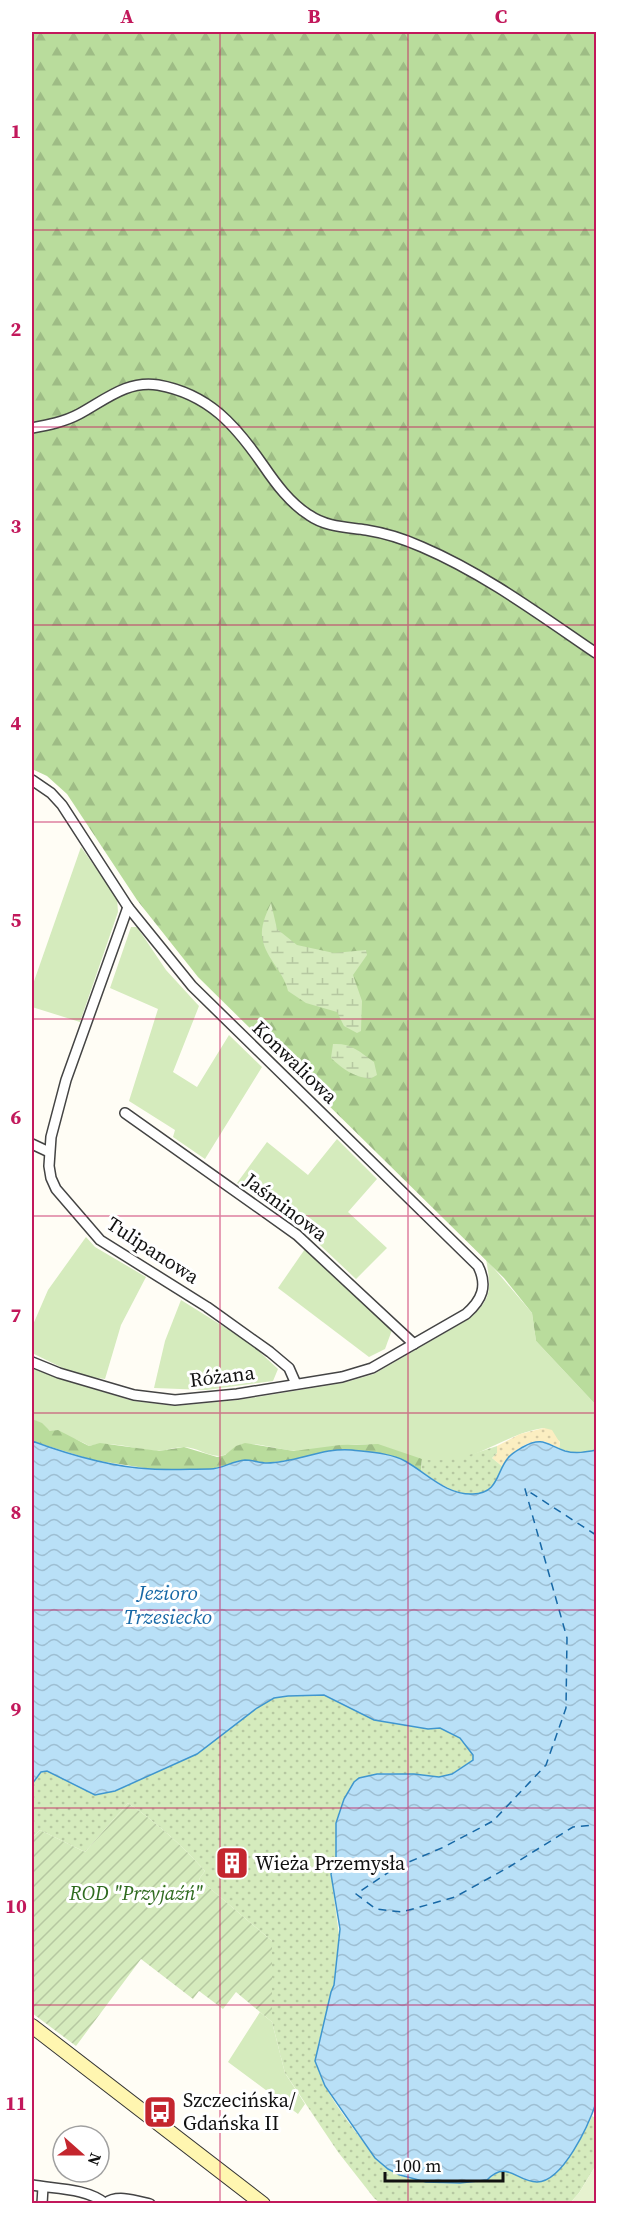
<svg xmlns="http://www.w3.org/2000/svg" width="628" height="2235" font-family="'Source Serif 4',serif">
<defs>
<pattern id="forest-firs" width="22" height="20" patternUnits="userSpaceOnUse" patternTransform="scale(1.5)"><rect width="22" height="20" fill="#b9dc9c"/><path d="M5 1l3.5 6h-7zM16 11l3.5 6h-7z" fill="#9ebc85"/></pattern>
<pattern id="wetland-marsh" width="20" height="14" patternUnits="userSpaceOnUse" patternTransform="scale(1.5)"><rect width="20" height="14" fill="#d5ebbd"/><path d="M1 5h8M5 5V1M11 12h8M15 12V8" fill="none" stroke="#b6c8a1"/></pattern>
<pattern id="sand-dots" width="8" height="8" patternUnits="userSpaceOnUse" patternTransform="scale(1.5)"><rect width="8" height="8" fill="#fbeec1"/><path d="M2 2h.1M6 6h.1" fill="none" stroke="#d6cba5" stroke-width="1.8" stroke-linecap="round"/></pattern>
<pattern id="park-dots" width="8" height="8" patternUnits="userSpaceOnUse" patternTransform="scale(1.5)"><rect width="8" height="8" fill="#d5ebbd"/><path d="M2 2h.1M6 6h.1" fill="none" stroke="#b6c8a1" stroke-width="1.8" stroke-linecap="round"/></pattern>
<pattern id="garden-furrows" width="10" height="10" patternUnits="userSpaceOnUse" patternTransform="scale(1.5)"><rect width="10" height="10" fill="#d5ebbd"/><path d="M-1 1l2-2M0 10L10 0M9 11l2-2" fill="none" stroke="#b6c8a1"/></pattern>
<pattern id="water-waves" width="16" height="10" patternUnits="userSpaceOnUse" patternTransform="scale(1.5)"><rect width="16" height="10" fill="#b9e0f7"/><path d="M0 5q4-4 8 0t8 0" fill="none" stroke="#9ebfd3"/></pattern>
</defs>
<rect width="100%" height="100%" fill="#fffdf5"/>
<g fill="#d5ebbd">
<polygon points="81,847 117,898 118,912 80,1022 32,1007 32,987"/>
<polygon points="131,927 137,927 166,970 199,1006 173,1072 197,1087 229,1035 262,1067 205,1159 173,1137 175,1130 129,1101 158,1009 110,988"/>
<polygon points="337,1139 377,1179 348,1212 387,1248 356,1279 305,1231 237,1183 267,1142 308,1175"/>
<polygon points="86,1237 95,1247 146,1277 121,1325 105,1379 77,1375 32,1353 32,1327 48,1290"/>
<polygon points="305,1249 392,1330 385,1349 369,1357 278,1288"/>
<path d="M486,1259L532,1313L536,1341L596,1405V1450C583,1453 572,1454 559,1448L560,1442L544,1428C506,1433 475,1463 435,1462C411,1461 391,1444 365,1444C342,1444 319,1451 297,1451C280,1450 263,1444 247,1444C235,1443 230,1456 219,1456C207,1456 196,1447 184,1447C174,1447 166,1451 156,1451C133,1449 111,1440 89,1446C77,1438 65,1437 52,1432C45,1428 40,1422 32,1419V1368L57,1378L133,1401L175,1406L238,1400L343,1383L374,1374L469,1319C493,1298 491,1288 486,1259Z"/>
<polygon points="181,1300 250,1343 278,1369 273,1381 206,1390 154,1388 165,1341"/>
<polygon points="260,2012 272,2022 285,2073 305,2104 298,2114 228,2062"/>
</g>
<g fill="url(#forest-firs)">
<polygon points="32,32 596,32 596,1405 536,1341 532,1313 504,1278 198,977 137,900 67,794 47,776 32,769"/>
<polygon points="32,1419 42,1423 50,1431 58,1430 89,1446 100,1443 159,1451 184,1447 217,1457 225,1455 236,1446 245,1443 294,1451 340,1445 378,1444 422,1459 421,1471 403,1460 348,1450 328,1451 305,1458 266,1463 246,1460 211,1469 151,1469 93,1460 32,1441"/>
</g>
<g fill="url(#wetland-marsh)">
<path d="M271,903L277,929L297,945L334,953L366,950L367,955L353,975L362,1001L361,1031L357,1033L344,1026L337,1012L306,1003L288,991C284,971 263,956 262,935C261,925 267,912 271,903Z"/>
<path d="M333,1044C351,1043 359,1051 374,1062L377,1075L370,1079C353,1076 344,1070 331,1058Z"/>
</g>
<path fill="url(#sand-dots)" d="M544,1428L552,1430L560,1443L559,1448C554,1446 546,1441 541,1441C525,1440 509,1455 503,1467L492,1458L497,1453V1446L520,1434Z"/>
<g fill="url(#park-dots)">
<path d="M497,1446V1453L492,1458L503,1467C485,1514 450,1491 421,1471L422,1459C448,1464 472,1454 497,1446Z"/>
<path d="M324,1694L374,1720L428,1729L440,1728L460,1738L473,1755V1760L451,1774L439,1777L386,1773L359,1778L336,1823V1859L331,1874L339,1935L334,1985L318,2045C318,2057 320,2073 325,2085C330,2099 376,2161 387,2169C398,2176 414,2180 426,2182C439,2184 474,2184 485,2180C493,2178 496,2171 505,2171C514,2170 524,2180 535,2181C558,2183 584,2136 592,2116L596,2118V2165L579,2193L570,2203H380L374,2198L338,2152L285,2073L272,2022V1941L199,1879L205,1871C181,1844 157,1823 128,1803L85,1852L40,1830L32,1838V1784L42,1772L47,1771L95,1795L115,1791L197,1754L257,1708L274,1698L288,1696Z"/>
</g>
<path fill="url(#garden-furrows)" d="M128,1803C157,1823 181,1844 205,1871L199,1879L272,1941V2022L236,1992L223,2009L199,1991L193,1999L141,1959L76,2046L32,2013V1838L40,1830L85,1852Z"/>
<polygon fill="#e6f2cf" points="596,2165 596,2203 570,2203 579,2193"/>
<path fill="url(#water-waves)" stroke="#3f96cf" stroke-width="1.5" d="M32,1441C70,1455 110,1467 151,1469C170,1470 190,1469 210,1469C222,1469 232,1461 245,1460C252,1460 260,1463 267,1463C296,1463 323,1447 352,1450C368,1452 391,1453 405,1461C428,1474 446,1495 473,1494C499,1493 496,1472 508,1458C512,1453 518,1450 523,1447C543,1436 547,1445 565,1451C576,1454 586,1452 596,1450V2103C589,2124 563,2182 537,2182C516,2182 507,2159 487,2180L460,2183L426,2182L400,2175L388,2169L375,2158L325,2086L315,2061L331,1992L334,1985L340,1929L331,1874L336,1859V1823L344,1799L354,1782L359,1778L377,1774H414L439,1777L452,1774L473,1760V1755L460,1738L440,1728L428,1729L374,1720L324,1695L288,1696L274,1698L257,1708L197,1754L115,1791L95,1795L47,1771L41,1772L32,1784Z"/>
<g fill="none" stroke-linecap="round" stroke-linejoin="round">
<polyline stroke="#1768a6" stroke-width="1.5" stroke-dasharray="8 6" stroke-linecap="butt" points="596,1535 525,1489 567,1638 566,1708 546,1765 493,1821 444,1847 395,1868 356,1894 376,1909 402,1912 455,1897 509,1867 573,1827 596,1825"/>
<g stroke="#444" stroke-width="12">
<g id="street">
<path d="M32,428C48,425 64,422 79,414C105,400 127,380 158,385C209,394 236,426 263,465C276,484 290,503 309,515C326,527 346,527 366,530C385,533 404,539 422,547C485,574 540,615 596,653"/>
<path d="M32,780L51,793L62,805L128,907L192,986L478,1266C488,1286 482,1300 466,1314L372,1368L342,1377L237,1394L175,1400L134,1395L59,1373L32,1362"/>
<polyline points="128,907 66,1080 51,1137 49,1166 51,1178 56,1189 100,1240 207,1307 270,1352 289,1368 296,1384"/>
<polyline points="125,1113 297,1235 414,1344"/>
<polyline points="32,1144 49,1152"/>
<path d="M32,2185C55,2189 87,2188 106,2204"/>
<path d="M106,2203C117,2194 137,2201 150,2204"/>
<polyline points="42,2204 43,2187"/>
</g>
</g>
<g stroke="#333" stroke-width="16">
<polyline id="secondary" points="32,2026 263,2204"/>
</g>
<use href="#street" stroke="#fff" stroke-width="9"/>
<use href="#secondary" stroke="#fff6b0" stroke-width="14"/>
</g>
<path fill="none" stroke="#c2185b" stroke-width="1.5" stroke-opacity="0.55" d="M220,32V2204M408,32V2204M32,230H596M32,427H596M32,625H596M32,822H596M32,1019H596M32,1216H596M32,1413H596M32,1610H596M32,1808H596M32,2005H596"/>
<defs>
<g id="building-square" transform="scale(1.725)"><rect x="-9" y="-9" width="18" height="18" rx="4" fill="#c4262e" stroke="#fff"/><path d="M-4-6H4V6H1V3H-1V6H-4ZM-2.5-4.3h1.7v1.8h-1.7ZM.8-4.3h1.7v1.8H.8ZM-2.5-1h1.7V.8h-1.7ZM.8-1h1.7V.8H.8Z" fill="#fff"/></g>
<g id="bus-square" transform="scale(1.725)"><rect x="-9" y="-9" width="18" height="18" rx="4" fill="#c4262e" stroke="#fff"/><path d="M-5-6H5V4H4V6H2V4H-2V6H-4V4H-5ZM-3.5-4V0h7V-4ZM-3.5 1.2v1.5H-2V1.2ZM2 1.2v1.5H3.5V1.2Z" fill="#fff"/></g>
</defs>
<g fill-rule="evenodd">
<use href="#building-square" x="232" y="1863"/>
<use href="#bus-square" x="160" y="2112"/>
</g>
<g text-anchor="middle" stroke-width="6" stroke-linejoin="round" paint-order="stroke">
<g font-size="20" fill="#111" stroke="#fff">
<text transform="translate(295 1062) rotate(44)" y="7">Konwaliowa</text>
<text transform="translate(286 1207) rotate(37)" y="7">Jaśminowa</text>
<text transform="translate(153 1250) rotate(33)" y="7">Tulipanowa</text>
<text transform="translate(222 1376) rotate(-7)" y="7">Różana</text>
</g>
<g font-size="20" fill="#111" stroke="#fff" text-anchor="start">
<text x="255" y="1870">Wieża Przemysła</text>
<text x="183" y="2107">Szczecińska/<tspan x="183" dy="23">Gdańska II</tspan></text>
</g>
<g font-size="20" font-style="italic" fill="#2f6b1f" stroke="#fff">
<text x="136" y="1900">ROD "Przyjaźń"</text>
</g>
<g font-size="21" font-style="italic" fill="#1768a6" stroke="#fff">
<text x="168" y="1600">Jezioro<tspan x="168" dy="24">Trzesiecko</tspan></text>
</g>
</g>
<rect width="628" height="2235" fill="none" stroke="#ffffff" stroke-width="66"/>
<g transform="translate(81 2154) rotate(111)"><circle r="28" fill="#ffffff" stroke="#a0a0a0" stroke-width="1.5"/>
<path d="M0-4.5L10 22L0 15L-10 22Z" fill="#c4262e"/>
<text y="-9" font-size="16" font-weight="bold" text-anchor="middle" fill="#111111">N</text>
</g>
<path d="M385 2172v9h118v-9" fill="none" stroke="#111111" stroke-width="3"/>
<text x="394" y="2172" font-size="18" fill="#111111" stroke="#ffffff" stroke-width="4.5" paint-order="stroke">100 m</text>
<rect x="33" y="33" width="562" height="2169" fill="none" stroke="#c2185b" stroke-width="2"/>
<g font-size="20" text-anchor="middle" font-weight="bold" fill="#c2185b">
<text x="127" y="23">A</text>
<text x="314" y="23">B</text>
<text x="501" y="23">C</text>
<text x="16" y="138">1</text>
<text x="16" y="336">2</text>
<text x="16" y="533">3</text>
<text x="16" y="730">4</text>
<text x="16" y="927">5</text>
<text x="16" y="1124">6</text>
<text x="16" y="1322">7</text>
<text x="16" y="1519">8</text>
<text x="16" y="1716">9</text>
<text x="16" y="1913">10</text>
<text x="16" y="2110">11</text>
</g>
</svg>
